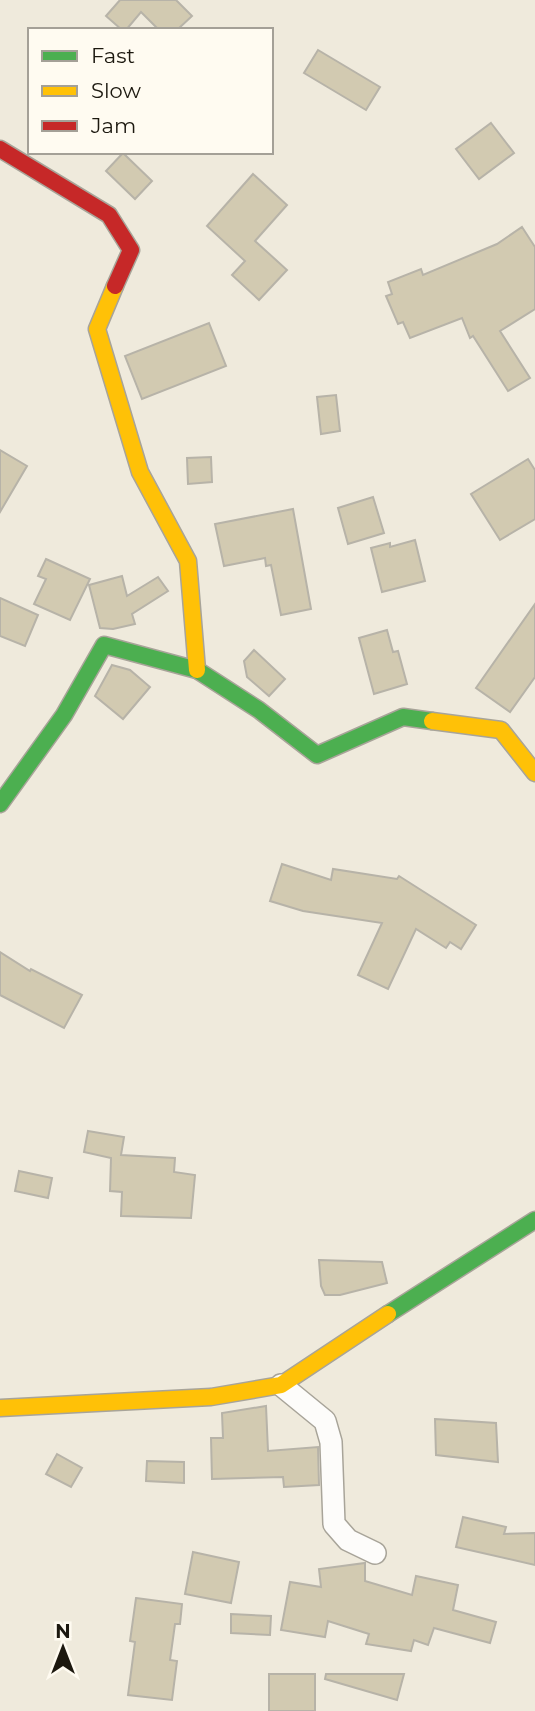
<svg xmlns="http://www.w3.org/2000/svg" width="535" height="1711" font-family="Montserrat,sans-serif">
<rect width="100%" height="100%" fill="#efeadc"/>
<g fill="#d2cab1" stroke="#b7b3a8" stroke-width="2">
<polygon points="120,0 176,0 192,16 177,30 159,30 141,12 126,30 122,30 106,16"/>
<polygon points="318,50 380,87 366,110 304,73"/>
<polygon points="491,123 514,153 479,179 456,149"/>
<polygon points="123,153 152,181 135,199 106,171"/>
<polygon points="253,174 287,205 255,241 287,270 259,300 232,275 245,261 207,226"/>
<polygon points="522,227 535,247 535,309 500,331 530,378 508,391 473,336 470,338 462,318 410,338 403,322 398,324 386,296 392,294 388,282 421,269 423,275 497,244"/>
<polygon points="209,323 226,366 142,399 125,356"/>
<polygon points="336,395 340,431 321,434 317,397"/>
<polygon points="0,450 27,466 0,512"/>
<polygon points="211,457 212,482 188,484 187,458"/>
<polygon points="528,459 535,470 535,519 500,540 471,494"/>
<polygon points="373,497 384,533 348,544 338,508"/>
<polygon points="293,509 311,609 281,615 271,565 266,566 265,558 224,566 215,524"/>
<polygon points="415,540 425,581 382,592 371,548 390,543 390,547"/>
<polygon points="46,559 90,579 70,620 34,604 46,579 38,576"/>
<polygon points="122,576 127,596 158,577 168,591 132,614 135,624 113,629 100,628 89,585"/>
<polygon points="0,598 38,615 25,646 0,636"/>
<polygon points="535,604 535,677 510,712 476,688"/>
<polygon points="387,630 393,652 398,651 407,684 374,694 359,638"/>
<polygon points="254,650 285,679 269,696 247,677 244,661"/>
<polygon points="112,665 130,670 150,687 123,719 95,696"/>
<polygon points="282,864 331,880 333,869 397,879 399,876 476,925 461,949 450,942 446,948 416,929 388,989 358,975 382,923 303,911 270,901"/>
<polygon points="0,952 30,971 31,969 82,995 64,1028 0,995"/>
<polygon points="88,1131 124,1137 121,1155 175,1158 174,1172 195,1175 191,1218 121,1216 122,1192 110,1191 111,1158 84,1152"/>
<polygon points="19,1171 52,1178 48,1198 15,1191"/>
<polygon points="319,1260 382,1262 387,1283 340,1295 325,1295 321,1286"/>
<polygon points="266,1406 268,1451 318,1447 319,1485 284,1487 283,1477 212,1479 211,1438 223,1438 222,1413"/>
<polygon points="435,1419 496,1423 498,1462 436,1455"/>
<polygon points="57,1454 82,1468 71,1487 46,1474"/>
<polygon points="147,1461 184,1462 184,1483 146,1481"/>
<polygon points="463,1517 506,1527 504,1534 535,1533 535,1565 456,1547"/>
<polygon points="193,1552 239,1562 231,1603 185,1594"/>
<polygon points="365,1563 365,1581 412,1595 416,1576 458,1585 453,1610 496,1622 490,1643 434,1628 428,1645 414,1640 411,1651 366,1644 369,1634 328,1621 325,1637 281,1630 290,1582 321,1587 319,1569"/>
<polygon points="136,1598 182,1604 180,1624 175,1624 170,1660 177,1661 172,1700 128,1695 135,1642 130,1641"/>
<polygon points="231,1614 271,1616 270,1635 231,1633"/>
<rect x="269" y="1674" width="46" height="37"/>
<polygon points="326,1674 404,1674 397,1700 325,1679"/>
</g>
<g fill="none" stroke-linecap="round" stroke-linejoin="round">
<g stroke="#a8a499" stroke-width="24">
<polyline id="street" points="281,1385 325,1421 331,1442 334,1524 348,1540 375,1553"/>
</g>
<g stroke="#a8a499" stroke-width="19">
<g id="fast">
<polyline points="0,804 64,715 104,645 197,670 259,710 317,755 403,717 432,721"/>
<polyline points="388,1314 535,1220"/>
</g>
</g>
<g stroke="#a8a499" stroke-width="19">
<g id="slow">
<polyline points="115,286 97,329 140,472 188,561 197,670"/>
<polyline points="432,721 501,730 535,773"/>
<polyline points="0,1408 211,1397 281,1385 388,1314"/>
</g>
</g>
<g stroke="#a8a499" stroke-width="19">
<polyline id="jam" points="0,149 109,215 131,250 115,286"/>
</g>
<use href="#street" stroke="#fdfcfa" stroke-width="21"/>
<use href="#fast" stroke="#4caf50" stroke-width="16"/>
<use href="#slow" stroke="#ffc107" stroke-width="16"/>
<use href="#jam" stroke="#c62828" stroke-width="16"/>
</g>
<rect x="28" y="28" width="245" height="126" fill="#fffbf1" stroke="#a4a097" stroke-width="2"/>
<rect x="42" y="51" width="35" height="10" fill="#4caf50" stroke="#a4a097" stroke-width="2"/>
<text x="91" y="63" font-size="21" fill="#1c180f">Fast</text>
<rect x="42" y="86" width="35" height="10" fill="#ffc107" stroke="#a4a097" stroke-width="2"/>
<text x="91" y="98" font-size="21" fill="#1c180f">Slow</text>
<rect x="42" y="121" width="35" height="10" fill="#c62828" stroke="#a4a097" stroke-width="2"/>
<text x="91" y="133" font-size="21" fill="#1c180f">Jam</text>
<g transform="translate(63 1648)" stroke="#fffbf1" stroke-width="5" paint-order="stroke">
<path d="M0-5L12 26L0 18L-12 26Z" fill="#1c180f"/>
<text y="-10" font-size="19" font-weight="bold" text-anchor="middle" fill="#1c180f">N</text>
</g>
</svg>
